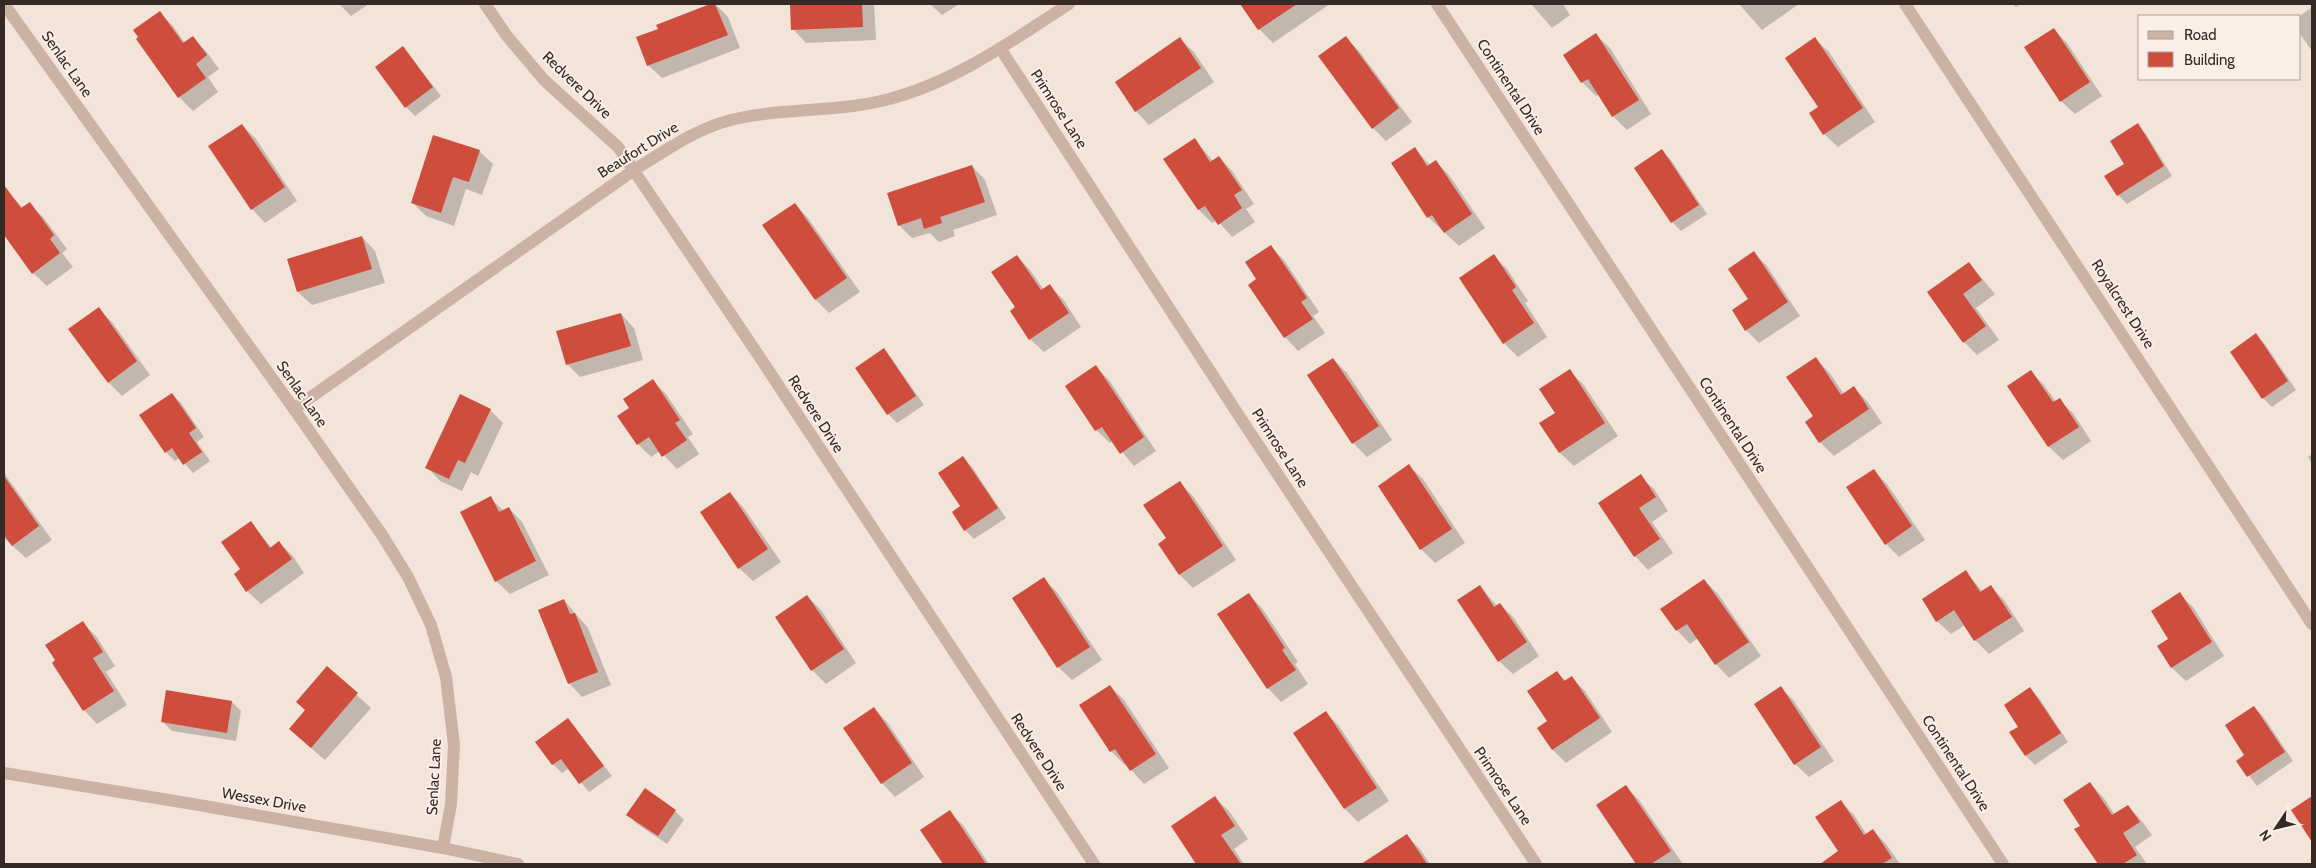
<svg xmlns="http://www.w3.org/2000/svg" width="2316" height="868" font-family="Cabin,sans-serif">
<rect width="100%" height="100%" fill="#f3e4d9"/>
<g fill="#0003">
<polygon points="339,4 369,4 351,16"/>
<polygon points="715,4 728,17 740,48 662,78 648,65 660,30 658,25"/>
<polygon points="791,4 874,4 876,40 806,43 793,29"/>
<polygon points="930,4 959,4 942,15"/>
<polygon points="1242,4 1330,4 1273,43 1259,29"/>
<polygon points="1531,4 1563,4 1570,15 1552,28"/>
<polygon points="1739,4 1799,4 1762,30"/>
<polygon points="2012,4 2021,4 2016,7"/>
<polygon points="2312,7 2312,51 2300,34 2300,16"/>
<polygon points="160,13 173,26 185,43 193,38 206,51 219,69 208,77 218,92 193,111 179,97 137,39"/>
<polygon points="2054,30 2067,43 2102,96 2075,114 2061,101"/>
<polygon points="1596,35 1610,48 1651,114 1627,130 1613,116 1599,94 1596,96 1582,82 1565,55"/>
<polygon points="1346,38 1359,51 1412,122 1386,141 1373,128"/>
<polygon points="1180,39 1194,52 1214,82 1149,125 1136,111"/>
<polygon points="1815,39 1829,52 1875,122 1838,147 1824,134 1819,107"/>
<polygon points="403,47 441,96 415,116 406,107"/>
<polygon points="242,125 256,139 297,201 265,223 252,209"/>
<polygon points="2138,125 2146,134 2172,176 2127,204 2118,195"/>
<polygon points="1195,140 1213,161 1219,157 1232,171 1254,204 1246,209 1255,222 1232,237 1217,220 1212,223 1199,210 1165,159"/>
<polygon points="1415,149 1430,165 1436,162 1449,175 1485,228 1459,246 1428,217"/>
<polygon points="479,151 493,164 482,195 466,189 454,226 426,216 413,203"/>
<polygon points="1662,151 1671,160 1707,214 1681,231 1672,222 1636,168"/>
<polygon points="972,166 985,180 997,215 953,230 955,236 939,242 930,233 912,238 899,225"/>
<polygon points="8,192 23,208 29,204 43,217 67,249 62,253 73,267 47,286 33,273 4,233 4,195"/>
<polygon points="795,204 808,218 860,292 829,313 816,300 764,225"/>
<polygon points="362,237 375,251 385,283 312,305 298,292"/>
<polygon points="1270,246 1284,260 1319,312 1313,316 1325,333 1298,351 1285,337 1258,279"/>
<polygon points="1754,253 1767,266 1800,316 1759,343 1746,330"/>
<polygon points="1017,256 1030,270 1044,290 1049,286 1063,299 1081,327 1044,352 1030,339 1017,308"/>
<polygon points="1494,256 1507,269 1528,301 1525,303 1547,337 1518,357 1504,343 1461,278"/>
<polygon points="1969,263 1995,294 1976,308 1999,340 1977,355 1964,342 1928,292"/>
<polygon points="98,309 112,322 150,375 122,396 108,382"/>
<polygon points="621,314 634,328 643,360 580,377 567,364"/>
<polygon points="2256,335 2265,344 2296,390 2272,407 2263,398"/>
<polygon points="884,350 892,359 924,405 897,423 888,414 857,368"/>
<polygon points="1333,359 1347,373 1392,440 1367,457 1353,443 1308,376"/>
<polygon points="1816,359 1829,372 1844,394 1854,388 1867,401 1882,423 1834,456 1820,442 1807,422 1814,416"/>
<polygon points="1096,367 1109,380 1156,451 1134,466 1113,441 1110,443 1096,430"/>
<polygon points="1569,371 1583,384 1618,436 1574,466 1560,453 1541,424 1557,413"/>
<polygon points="2031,372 2044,385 2056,402 2059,400 2073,413 2091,441 2063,460 2049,447 2009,386"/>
<polygon points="653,381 666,394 693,434 688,437 699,454 677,469 660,451 651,457 638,444 630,408"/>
<polygon points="172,394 181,403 204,437 197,442 210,461 193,473 180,458 175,461 166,452"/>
<polygon points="490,410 503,423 478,476 471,472 462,491 440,481 427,467"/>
<polygon points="2312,454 2312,464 2308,457"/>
<polygon points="963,458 972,467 1006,518 974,539 965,530 962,506"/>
<polygon points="1409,466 1423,479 1465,543 1435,563 1421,549 1379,486"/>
<polygon points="1873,470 1887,484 1925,540 1899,557 1886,544"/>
<polygon points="4,473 52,540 26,558 4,538"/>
<polygon points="1640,476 1654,489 1668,511 1652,522 1673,553 1648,570 1635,556"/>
<polygon points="1179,482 1193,496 1236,560 1193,588 1180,575 1160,544 1168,539"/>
<polygon points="730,493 743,507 781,562 753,581 739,568"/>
<polygon points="490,498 504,511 509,508 522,522 549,575 510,594 496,581"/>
<polygon points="250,523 272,548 279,543 293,556 304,573 261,604 247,591 242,570"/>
<polygon points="1966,572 1983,592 1991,587 2004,600 2024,631 1989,654 1975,640 1965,625 1951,634 1937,621"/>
<polygon points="1043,579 1057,592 1102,660 1072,680 1058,667"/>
<polygon points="1704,580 1718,594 1761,656 1729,678 1716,664 1698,638 1690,644 1677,630"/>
<polygon points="1480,586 1497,606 1500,604 1514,618 1539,656 1513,674 1499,661"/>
<polygon points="2179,594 2193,607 2224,656 2186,681 2172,668 2158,646 2170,639"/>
<polygon points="1249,595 1262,608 1298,662 1295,664 1308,684 1281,702 1268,688"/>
<polygon points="807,596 821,610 856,663 826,684 812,670 776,617"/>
<polygon points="564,600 588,628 611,685 582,697 569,683"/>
<polygon points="83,623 96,636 115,666 106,672 127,705 97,724 84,710"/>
<polygon points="327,668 371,708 325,760 304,742"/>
<polygon points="1557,672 1566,681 1572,678 1585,691 1612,732 1566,763 1553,750 1539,729 1549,722"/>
<polygon points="1110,686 1124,700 1169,768 1144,784 1126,764 1125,765 1111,751"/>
<polygon points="1781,688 1794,701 1834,761 1809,777 1795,764"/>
<polygon points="2030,689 2039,698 2068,742 2035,765 2026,756 2011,733 2020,727"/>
<polygon points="232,702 241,711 236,741 172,731 163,722"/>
<polygon points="2254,707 2263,716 2293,761 2257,786 2238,761 2246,756"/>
<polygon points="874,709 887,722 924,777 895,797 882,783 845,729"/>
<polygon points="1326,713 1339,726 1389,801 1358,822 1345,809"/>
<polygon points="568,719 612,776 589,792 569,768 562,773 553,764"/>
<polygon points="2090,783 2103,797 2115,815 2128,806 2141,820 2152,835 2135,847 2147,864 2099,864 2076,829 2081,826"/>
<polygon points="1626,787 1639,800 1683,864 1637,864 1598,806"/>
<polygon points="1215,798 1229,811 1248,839 1234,849 1244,864 1198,864 1173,827"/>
<polygon points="1841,802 1854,815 1867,835 1873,830 1886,844 1900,864 1840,864 1834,855 1839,852"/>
<polygon points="675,811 684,820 667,844 637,824 628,815"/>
<polygon points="949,812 963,825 989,864 944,864 922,830"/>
<polygon points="1406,835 1420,849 1430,864 1383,864 1377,855"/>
</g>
<g fill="#ce4d3d">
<polygon points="710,4 715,4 728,35 647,66 636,37 658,29 656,25"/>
<polygon points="790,4 862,4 863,27 791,30"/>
<polygon points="1240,4 1297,4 1258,30"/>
<polygon points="160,11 183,43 193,36 207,55 196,64 206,78 178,98 136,39 138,37 133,30"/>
<polygon points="2054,28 2090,82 2060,102 2024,47"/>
<polygon points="1596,33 1639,100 1612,117 1588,79 1581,83 1563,55"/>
<polygon points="1346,36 1399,108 1372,129 1318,56"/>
<polygon points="1180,37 1201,68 1135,112 1115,82"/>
<polygon points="1815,37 1863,108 1823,135 1809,113 1818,107 1785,58"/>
<polygon points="403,46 433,87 405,108 375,67"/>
<polygon points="2138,123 2164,166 2117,196 2104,176 2124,164 2110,141"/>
<polygon points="242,124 285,187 251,210 208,146"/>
<polygon points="433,135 480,150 469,182 453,177 441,213 411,203"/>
<polygon points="1195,138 1210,162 1219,156 1242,190 1234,195 1242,208 1218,225 1205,206 1198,210 1163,159"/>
<polygon points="1415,147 1427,166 1436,160 1472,214 1444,233 1432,215 1427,218 1391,163"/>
<polygon points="1662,149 1699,205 1671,223 1634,168"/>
<polygon points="972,165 985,202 940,217 942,223 924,229 921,218 898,226 887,193"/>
<polygon points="4,185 21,208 30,202 54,235 50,239 60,253 32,274 4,235"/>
<polygon points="795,203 847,278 815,300 762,225"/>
<polygon points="362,236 372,269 297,292 287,259"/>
<polygon points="1271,245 1307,298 1301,302 1313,319 1284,338 1248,285 1256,279 1245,262"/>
<polygon points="1754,251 1788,302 1745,331 1732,310 1748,299 1728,269"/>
<polygon points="1494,254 1516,287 1512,290 1534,323 1503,344 1459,278"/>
<polygon points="1017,255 1041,290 1050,284 1069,313 1029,340 1010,311 1015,307 991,272"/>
<polygon points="1969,262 1982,280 1963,294 1986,326 1963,343 1927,292"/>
<polygon points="99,307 137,361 108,383 68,329"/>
<polygon points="621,313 631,346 566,365 556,331"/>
<polygon points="2256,333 2288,381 2262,399 2230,352"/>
<polygon points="884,348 916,396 887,415 855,368"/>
<polygon points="1816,357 1841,395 1854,386 1869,409 1819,443 1805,422 1813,416 1786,377"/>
<polygon points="1333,358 1379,426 1352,444 1307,375"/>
<polygon points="1096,365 1144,437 1120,454 1102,427 1095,431 1065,386"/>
<polygon points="1570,369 1605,423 1559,453 1539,423 1555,413 1539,389"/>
<polygon points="2031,370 2053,402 2060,398 2079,427 2048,447 2007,386"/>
<polygon points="653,379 680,420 675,423 687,440 662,457 649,437 637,445 617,416 629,408 623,399"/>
<polygon points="172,393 196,428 189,433 202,452 183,465 172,448 165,453 139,415"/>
<polygon points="460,394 491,409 465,463 458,460 449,479 425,468"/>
<polygon points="963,456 998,508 964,531 952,512 960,506 938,473"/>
<polygon points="1409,464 1452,529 1420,550 1378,486"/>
<polygon points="1874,469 1912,526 1885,545 1846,487"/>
<polygon points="1641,474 1656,497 1639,508 1660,539 1634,557 1598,503"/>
<polygon points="4,476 39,526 12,546 4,535"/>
<polygon points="1180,481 1223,546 1179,575 1158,544 1166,538 1143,505"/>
<polygon points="730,492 768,549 738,569 700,512"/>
<polygon points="491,496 499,512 509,507 536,561 495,582 460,512"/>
<polygon points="251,521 270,548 279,541 292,559 246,592 234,574 240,569 221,542"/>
<polygon points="1966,570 1980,592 1991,585 2012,617 1974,641 1954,610 1936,622 1922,599"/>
<polygon points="1044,577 1090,647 1057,668 1012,598"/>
<polygon points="1704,579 1749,642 1715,665 1687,624 1676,631 1660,609"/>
<polygon points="1480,585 1494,607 1500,603 1527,642 1498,662 1457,600"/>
<polygon points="2180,592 2212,642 2171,668 2157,646 2168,639 2151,611"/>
<polygon points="1249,593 1285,648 1282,650 1296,670 1267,689 1217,614"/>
<polygon points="807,595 844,649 811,671 775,617"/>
<polygon points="564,599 570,614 575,613 598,672 568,684 538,610"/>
<polygon points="83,621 103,652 93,658 114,691 83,711 52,663 55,660 45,645"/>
<polygon points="327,666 358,693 311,748 289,729 305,710 296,702"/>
<polygon points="1557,671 1564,681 1572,676 1600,718 1552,750 1537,728 1547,721 1527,691"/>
<polygon points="1110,685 1156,754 1130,771 1115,749 1110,752 1079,705"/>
<polygon points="1781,686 1821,747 1794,765 1754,704"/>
<polygon points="2030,687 2061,733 2025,756 2009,732 2018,727 2004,705"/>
<polygon points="166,690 232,701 227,733 161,722"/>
<polygon points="2254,706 2285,752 2247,777 2236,761 2244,755 2225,725"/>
<polygon points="874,707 912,763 881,784 843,728"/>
<polygon points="1326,711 1377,788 1344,809 1293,733"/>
<polygon points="568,718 604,766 579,784 561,759 552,765 535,742"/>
<polygon points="2090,782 2112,815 2128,805 2140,822 2123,833 2137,855 2123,864 2098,864 2074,829 2080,826 2063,800"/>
<polygon points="1626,785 1671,851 1651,864 1636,864 1596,805"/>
<polygon points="645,788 676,810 658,836 626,815"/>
<polygon points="1215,796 1235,826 1221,835 1241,864 1196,864 1171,826"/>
<polygon points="2312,796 2312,842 2291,810"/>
<polygon points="1841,800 1864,835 1873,829 1892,858 1882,864 1820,864 1838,851 1815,817"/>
<polygon points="950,810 986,864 943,864 920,830"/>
<polygon points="1407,834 1427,864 1361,864"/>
</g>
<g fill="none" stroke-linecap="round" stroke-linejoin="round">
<g stroke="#ccb1a5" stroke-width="12">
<polyline points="4,4 294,409 382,535 408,577 431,625 446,677 454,745 451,804 443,848"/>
<polyline points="485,4 507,36 544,80 618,147 763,362 1094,864"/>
<polyline points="1437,4 2003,864"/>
<polyline points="1905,4 2312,624"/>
<polyline points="1000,48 1247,428 1536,864"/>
<path d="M294,409L634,170C665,151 695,129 731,120C783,107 838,113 889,99C955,82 1013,40 1069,4"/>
<polyline points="4,773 193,804 443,848 518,864"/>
</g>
</g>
<g text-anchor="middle" stroke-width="4" stroke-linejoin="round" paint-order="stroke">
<g font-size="15" fill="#372a26" stroke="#faeee6">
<text transform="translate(67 64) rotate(55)" y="5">Senlac Lane</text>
<text transform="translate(577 85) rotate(44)" y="5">Redvere Drive</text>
<text transform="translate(1511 87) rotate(57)" y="5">Continental Drive</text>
<text transform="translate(1059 109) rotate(57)" y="5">Primrose Lane</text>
<text transform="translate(638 150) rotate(-32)" y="5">Beaufort Drive</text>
<text transform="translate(2123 304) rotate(57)" y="5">Royalcrest Drive</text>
<text transform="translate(302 394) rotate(55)" y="5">Senlac Lane</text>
<text transform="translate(816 414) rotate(57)" y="5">Redvere Drive</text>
<text transform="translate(1733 425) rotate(57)" y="5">Continental Drive</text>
<text transform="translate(1280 448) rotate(57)" y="5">Primrose Lane</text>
<text transform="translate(1039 752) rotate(57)" y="5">Redvere Drive</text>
<text transform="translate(1956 763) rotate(57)" y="5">Continental Drive</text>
<text transform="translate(434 777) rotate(-87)" y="5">Senlac Lane</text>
<text transform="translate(1503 786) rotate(56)" y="5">Primrose Lane</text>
<text transform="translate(264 800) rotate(10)" y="5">Wessex Drive</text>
</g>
</g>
<rect width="2316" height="868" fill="none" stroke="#372a26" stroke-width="10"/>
<rect x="2138" y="15" width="162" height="65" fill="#faeee6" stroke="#aca099"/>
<rect x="2148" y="31" width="25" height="8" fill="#ccb1a5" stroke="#aca099"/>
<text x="2184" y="40" font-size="15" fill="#372a26">Road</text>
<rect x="2148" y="52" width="25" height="15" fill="#ce4d3d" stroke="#aca099"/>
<text x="2184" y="65" font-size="15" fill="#372a26">Building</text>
<g transform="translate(2276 828) rotate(235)" stroke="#faeee6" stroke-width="4" paint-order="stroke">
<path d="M0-4L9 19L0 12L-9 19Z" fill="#372a26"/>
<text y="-8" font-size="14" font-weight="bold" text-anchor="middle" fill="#372a26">N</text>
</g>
</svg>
